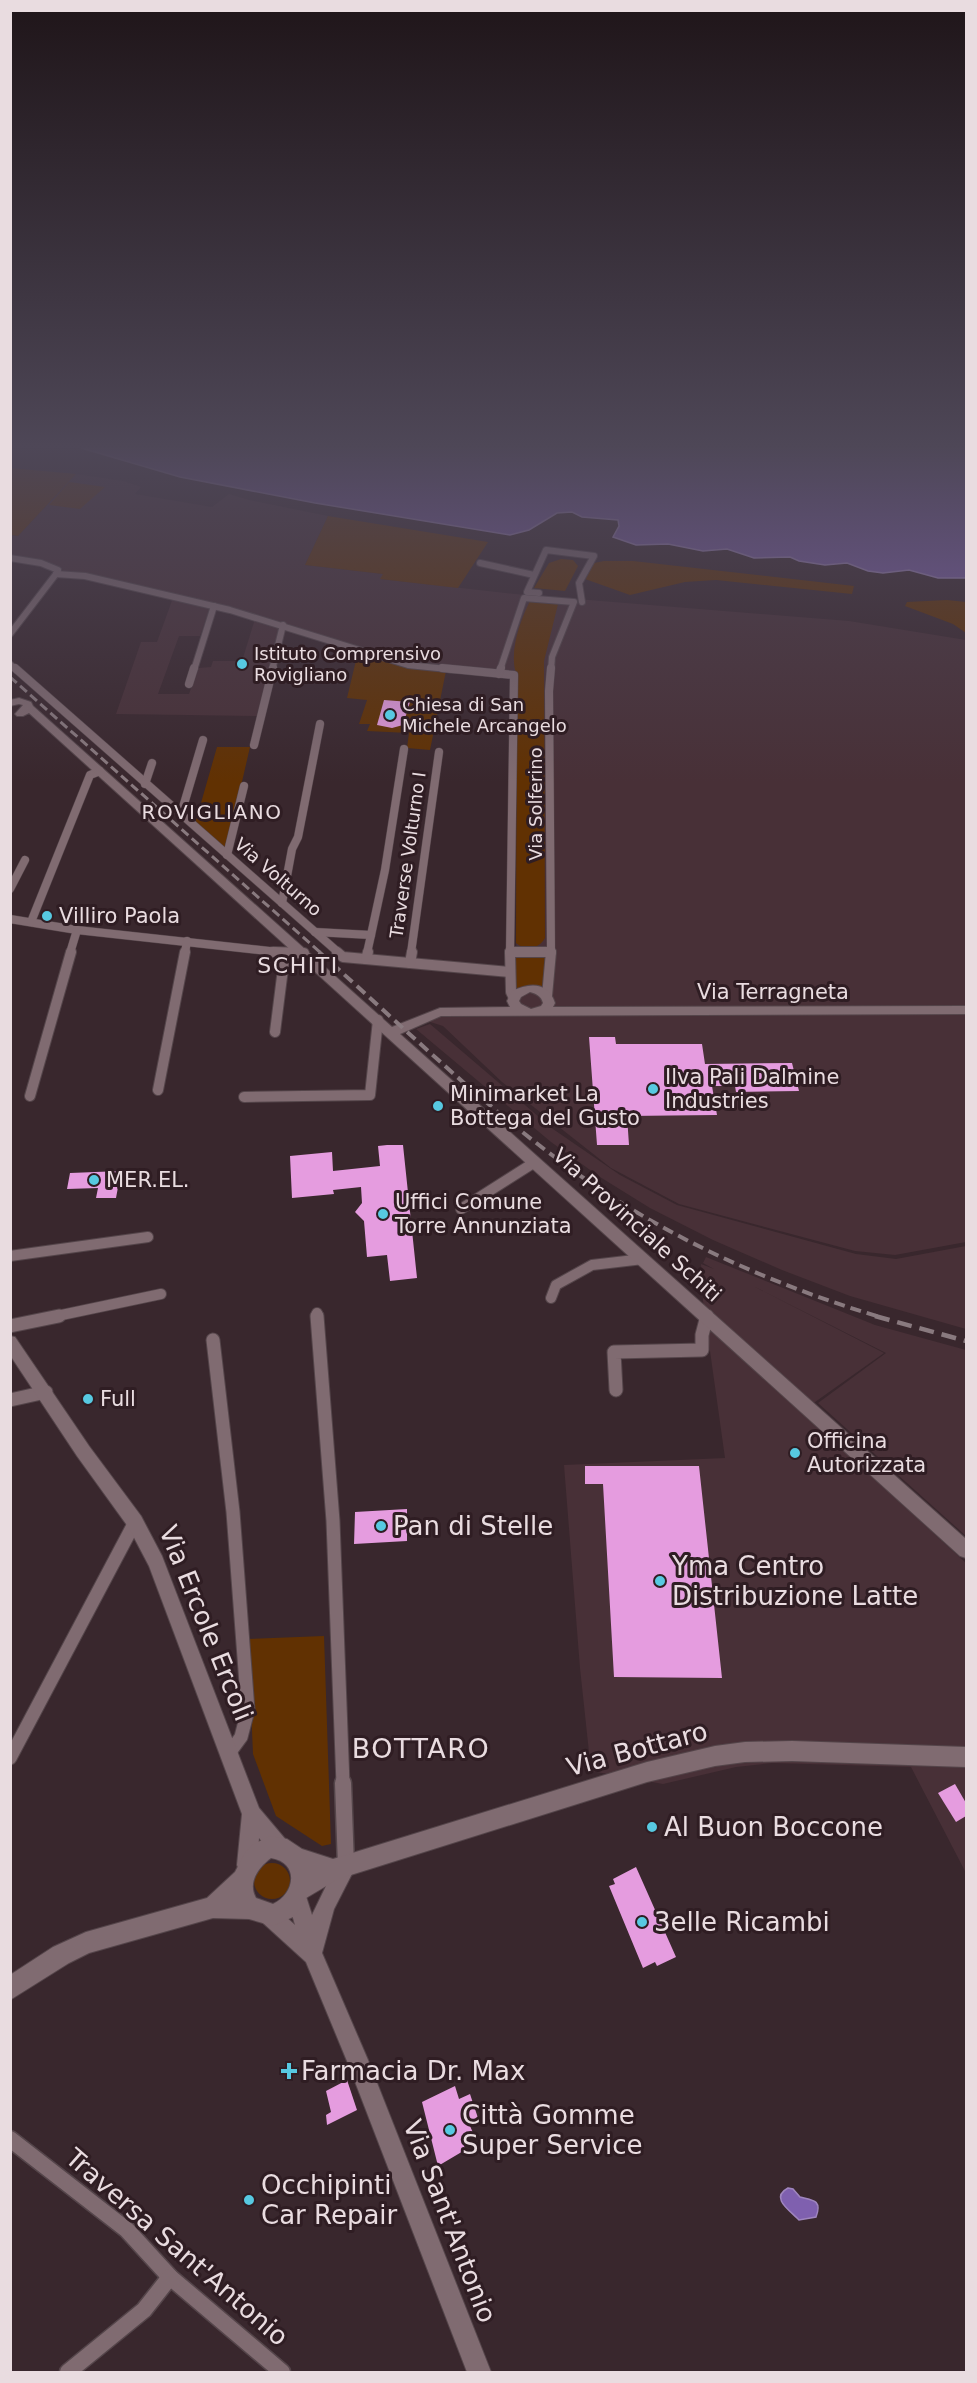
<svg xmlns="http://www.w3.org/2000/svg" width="977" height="2383" font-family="'DejaVu Sans',sans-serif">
<rect width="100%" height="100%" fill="#39272d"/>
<g fill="#483037">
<polygon points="76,474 123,481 141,487 135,494 212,507 229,494 249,500 328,516 305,565 384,574 381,579 515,594 849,621 966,640 966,1242 895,1255 855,1251 679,1204 611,1168 502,1082 443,1026 424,1020 454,1013 516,1013 517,675 403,661 226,607 210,607 200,636 179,636 158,694 189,694 198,668 211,667 213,661 242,661 255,619 281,627 258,716 116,714 141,642 157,642 174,595 72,574 42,563 11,557 10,535 18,536"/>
<polygon points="430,1024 553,1129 620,1175 677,1205 856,1254 896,1259 966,1246 966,1329 850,1296 782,1270 713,1240 650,1208 600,1177 551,1142 416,1029"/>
<polygon points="706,1257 875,1325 966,1350 966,1536 818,1403 886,1353 753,1286 884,1353 801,1412 966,1563 966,1873 911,1767 772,1763 736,1767 663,1784 591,1771 580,1668 564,1465 725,1458 703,1301 701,1264 714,1269 703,1263"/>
</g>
<g fill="#613102">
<polygon points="10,468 76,474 18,536 11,535"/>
<polygon points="69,482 105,487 80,509 49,505"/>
<polygon points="328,516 488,542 458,588 380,579 383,574 305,565"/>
<polygon points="561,559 573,560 578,566 565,591 534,588 549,563"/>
<polygon points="604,561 633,561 854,586 852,594 716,580 685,582 630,595 585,579 584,576 594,563"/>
<polygon points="947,600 966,602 966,633 953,624 905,606 907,602"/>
<path d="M530,601L558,604L544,661L545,938C539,949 526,951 516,943L517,676C508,654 520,621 530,601Z"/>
<polygon points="358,652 446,671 430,750 407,748 409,733 367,731 370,724 359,724 367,700 347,698"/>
<polygon points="217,747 250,747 226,851 195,824"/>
<polygon points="510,952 551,952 550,989 535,989 514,998"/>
<polygon points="324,1636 331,1844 322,1846 276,1816 253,1754 248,1639"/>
<circle cx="272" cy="1881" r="18"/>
</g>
<g fill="#7f60af" stroke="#9f85be" stroke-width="1.5">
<polygon points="81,448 966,448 966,578 938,578 909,570 883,573 868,571 847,563 825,565 799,561 790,557 754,558 727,549 703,551 668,544 636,545 613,537 619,526 618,520 582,517 572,512 557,513 529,530 510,535 315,503 180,477"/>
<path d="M788,2188L793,2189L800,2197C811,2200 823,2199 816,2217L799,2220C791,2211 769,2198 788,2188Z"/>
</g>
<g fill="#e59cdf">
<polygon points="384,700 410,702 403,725 392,728 377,725"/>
<polygon points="589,1037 615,1037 616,1044 702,1044 705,1064 792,1063 799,1091 736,1092 735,1086 712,1086 717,1115 627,1116 629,1145 597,1145"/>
<polygon points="387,1145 403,1145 417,1278 390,1281 387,1255 367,1257 364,1221 355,1212 362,1203 361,1187 333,1190 334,1194 292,1198 290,1156 332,1152 333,1171 380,1166 378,1146"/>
<polygon points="121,1171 116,1198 96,1198 98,1188 67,1189 70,1173"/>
<polygon points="585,1466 699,1466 722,1678 614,1677 603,1484 585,1484"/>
<polygon points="407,1509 407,1541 354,1544 355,1512"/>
<polygon points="955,1784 966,1803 966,1816 956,1822 938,1793"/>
<polygon points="636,1867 676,1957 657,1966 655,1962 643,1968 609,1886 615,1884 613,1879"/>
<polygon points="347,2080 357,2110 327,2125 326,2115 331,2112 326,2091"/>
<polygon points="455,2086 459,2099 470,2094 479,2121 470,2126 474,2135 463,2141 465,2150 438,2166 422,2102"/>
</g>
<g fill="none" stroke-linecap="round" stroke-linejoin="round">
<g stroke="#54454a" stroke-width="8">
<g id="minor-far4">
<polyline points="10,558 41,563 58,570 56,574"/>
<polyline points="480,563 534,575"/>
<polyline points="56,574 85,576 230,610 408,665 457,670"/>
<polyline points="539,593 527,592 546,550 594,556 579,583 582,602"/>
<polyline points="10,634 56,574"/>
<polyline points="10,664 16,670"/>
<polyline points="194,670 214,606"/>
<polyline points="272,670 283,625"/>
<polyline points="500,670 524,598 574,602 552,657 551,670"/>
</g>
</g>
<g stroke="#54454a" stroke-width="9">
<g id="minor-far3">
<polyline points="15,668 339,953"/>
<polyline points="442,668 514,675 510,953"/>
<polyline points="499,674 501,668"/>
<polyline points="189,684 194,668"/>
<polyline points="254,745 273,668"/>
<polyline points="145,784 152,763"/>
<polyline points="181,814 203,740"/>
<polyline points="227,855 244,786"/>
<polyline points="10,889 25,860"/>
<polyline points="282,903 292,849 298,837 320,724"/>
<polyline points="10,919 77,930 287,953"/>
<polyline points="31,922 90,775 100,771"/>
<polyline points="315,932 371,935 385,870 404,749"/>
<polyline points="510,952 551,952"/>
<polyline points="70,953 77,930"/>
<polyline points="185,953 187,941"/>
<polyline points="367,953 371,935"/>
<polyline points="411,953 439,752"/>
<polyline points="551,953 549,691 551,668"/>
</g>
</g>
<g stroke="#54454a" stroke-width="12">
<g id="minor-far2">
<polyline points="273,952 304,953"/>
<polyline points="337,952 343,957 510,972"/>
<polyline points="510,952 511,992 514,998"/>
<polyline points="510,952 551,952"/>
<polyline points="366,959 368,952"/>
<polyline points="410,963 412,952"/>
<polyline points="547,996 551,952"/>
<polyline points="275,1032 285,953"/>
<polyline points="158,1090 185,952"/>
<polyline points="30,1096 71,952"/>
<polyline points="244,1097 370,1095 378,1020"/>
<polyline points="461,1209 535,1162"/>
<polyline points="10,1256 148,1237"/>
<polyline points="551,1298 556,1285 592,1265 643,1259"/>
<polyline points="317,1313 317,1317"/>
<polyline points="52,1317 161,1294"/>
</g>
</g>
<g stroke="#54454a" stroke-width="15">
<g id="minor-far1">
<polyline points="317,1316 333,1521 343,1784"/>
<polyline points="10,1326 59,1316"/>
<polyline points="213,1340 233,1512 248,1710 241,1737 230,1752"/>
<polyline points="616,1390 614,1352 702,1350 702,1335 707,1316"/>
<polyline points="10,1400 46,1392"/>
<polyline points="10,1758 135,1522"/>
</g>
</g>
<g stroke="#54454a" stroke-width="19">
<g id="minor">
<polyline points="343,1783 346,1866"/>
<polyline points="10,2139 127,2230 170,2277 282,2372"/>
<polyline points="68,2372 144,2310 170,2277"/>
</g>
</g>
<g stroke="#54454a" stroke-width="2">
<g id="tertiary">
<path d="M19,698L31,702L33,706L392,1027L440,1008L510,1007L507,1001L512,991C529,983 548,981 555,1003L553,1007L966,1006V1014L441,1016L400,1034L966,1539V1558L960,1556L29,713L23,716H17L15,714L23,705L19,704L10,706V700ZM530,992C537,994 541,996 543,1003L541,1006L531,1009L521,1004L519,1001L521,997Z"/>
<polygon points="10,1336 15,1337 89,1446 141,1516 162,1556 259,1808 286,1840 289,1847 286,1854 279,1857 272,1854 259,1838 257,1865 254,1872 247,1875 240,1872 237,1865 242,1814 149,1566 129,1528 77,1456 10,1355"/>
<polygon points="346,1856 353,1859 356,1866 334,1909 322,1953 368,2060 491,2372 467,2372 347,2061 306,1962 262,1922 259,1915 262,1908 269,1905 276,1908 295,1925 287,1897 290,1890 297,1887 304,1890 312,1915 339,1859"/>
</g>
</g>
<g stroke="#54454a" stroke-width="2">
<path id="secondary" d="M792,1741L966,1747V1767L792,1761L745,1762L715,1766L647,1782L338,1879L306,1898L302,1907L293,1917L273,1926L249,1919L213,1918L89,1953L69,1963L10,2000V1975L53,1947L86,1932L207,1898L235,1872L246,1851L254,1844L270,1836L287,1839L302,1849L333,1859L647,1762L715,1746L745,1742ZM271,1858C301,1863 294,1895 273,1904L256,1898C247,1882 259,1867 271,1858Z"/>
</g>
<use href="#minor-far4" stroke="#806b71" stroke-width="6"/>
<use href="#minor-far3" stroke="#806b71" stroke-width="8"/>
<use href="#minor-far2" stroke="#806b71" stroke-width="10"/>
<use href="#minor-far1" stroke="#806b71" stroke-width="13"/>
<use href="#minor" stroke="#806b71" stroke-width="16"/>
<use href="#tertiary" fill="#806b71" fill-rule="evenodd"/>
<use href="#secondary" fill="#806b71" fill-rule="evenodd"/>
<polyline stroke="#897a7f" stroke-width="3" stroke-dasharray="9 4.5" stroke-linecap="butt" points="10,677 321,953"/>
<path stroke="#897a7f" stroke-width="4" stroke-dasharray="11 6" stroke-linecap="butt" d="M319,952C406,1029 490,1113 585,1179C674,1241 776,1286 880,1317"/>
<polyline stroke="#897a7f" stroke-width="4.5" stroke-dasharray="15 8" stroke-linecap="butt" points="875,1316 966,1341"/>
</g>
<linearGradient id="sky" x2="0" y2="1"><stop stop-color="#1f1519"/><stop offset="0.57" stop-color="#4e4757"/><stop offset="1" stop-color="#4e4757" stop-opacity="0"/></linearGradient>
<rect width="977" height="782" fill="url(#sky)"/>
<g fill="#57c9e1" stroke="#2f1d23" stroke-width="2">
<circle cx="242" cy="664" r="6"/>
<circle cx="390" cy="715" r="6"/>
<circle cx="47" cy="916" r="6"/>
<circle cx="653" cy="1089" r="6"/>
<circle cx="438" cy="1106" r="6"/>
<circle cx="94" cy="1180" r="6"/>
<circle cx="383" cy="1214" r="6"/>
<circle cx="88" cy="1399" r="6"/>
<circle cx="795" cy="1453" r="6"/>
<circle cx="381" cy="1526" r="6"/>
<circle cx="660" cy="1581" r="6"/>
<circle cx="652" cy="1827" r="6"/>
<circle cx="642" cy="1922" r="6"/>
<path d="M286 2062h6v6h6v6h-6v6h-6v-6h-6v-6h6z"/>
<circle cx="450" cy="2130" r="6"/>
<circle cx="249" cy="2200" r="6"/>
</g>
<g text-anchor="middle" stroke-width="6" stroke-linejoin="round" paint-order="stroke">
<g font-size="18" fill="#e9dce0" stroke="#2f1d23" text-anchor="start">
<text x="254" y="660">Istituto Comprensivo<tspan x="254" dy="21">Rovigliano</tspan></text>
<text x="402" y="711">Chiesa di San<tspan x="402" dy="21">Michele Arcangelo</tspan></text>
</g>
<g font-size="18" fill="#e9dce0" stroke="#2f1d23">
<text transform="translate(536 804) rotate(-90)" y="6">Via Solferino</text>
<text transform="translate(408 855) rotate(-82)" y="6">Traverse Volturno I</text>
<text transform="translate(278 877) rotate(41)" y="6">Via Volturno</text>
</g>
<g font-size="20" letter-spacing="1.5" fill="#e9dce0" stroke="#2f1d23">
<text x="212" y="819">ROVIGLIANO</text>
</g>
<g font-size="21" fill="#e9dce0" stroke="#2f1d23" text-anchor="start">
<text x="59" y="923">Villiro Paola</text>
<text x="665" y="1084">Ilva Pali Dalmine<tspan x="665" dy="24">Industries</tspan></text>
<text x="450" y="1101">Minimarket La<tspan x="450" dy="24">Bottega del Gusto</tspan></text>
<text x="106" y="1187">MER.EL.</text>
<text x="395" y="1209">Uffici Comune<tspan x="395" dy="24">Torre Annunziata</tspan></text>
<text x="100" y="1406">Full</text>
<text x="807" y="1448">Officina<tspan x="807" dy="24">Autorizzata</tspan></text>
</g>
<g font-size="21" fill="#e9dce0" stroke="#2f1d23">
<text x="773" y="999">Via Terragneta</text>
<text transform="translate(637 1225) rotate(42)" y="7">Via Provinciale Schiti</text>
</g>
<g font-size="22" letter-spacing="1.5" fill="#e9dce0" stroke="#2f1d23">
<text x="298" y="973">SCHITI</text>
</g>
<g font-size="26" fill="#e9dce0" stroke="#2f1d23" text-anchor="start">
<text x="393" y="1535">Pan di Stelle</text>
<text x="672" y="1575">Yma Centro<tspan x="672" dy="30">Distribuzione Latte</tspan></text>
<text x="664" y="1836">Al Buon Boccone</text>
<text x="654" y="1931">3elle Ricambi</text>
<text x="301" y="2080">Farmacia Dr. Max</text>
<text x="462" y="2124">Città Gomme<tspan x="462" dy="30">Super Service</tspan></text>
<text x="261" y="2194">Occhipinti<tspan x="261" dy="30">Car Repair</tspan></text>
</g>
<g font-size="26" fill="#e9dce0" stroke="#2f1d23">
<text transform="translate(206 1623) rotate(68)" y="9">Via Ercole Ercoli</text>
<text transform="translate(637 1749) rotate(-15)" y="9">Via Bottaro</text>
<text transform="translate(450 2221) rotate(69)" y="9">Via Sant'Antonio</text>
<text transform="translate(177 2247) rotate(41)" y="9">Traversa Sant'Antonio</text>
</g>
<g font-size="27" letter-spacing="1.5" fill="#e9dce0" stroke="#2f1d23">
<text x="421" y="1758">BOTTARO</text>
</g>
</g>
<rect width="977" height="2383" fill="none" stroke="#e9dce0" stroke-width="24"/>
</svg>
